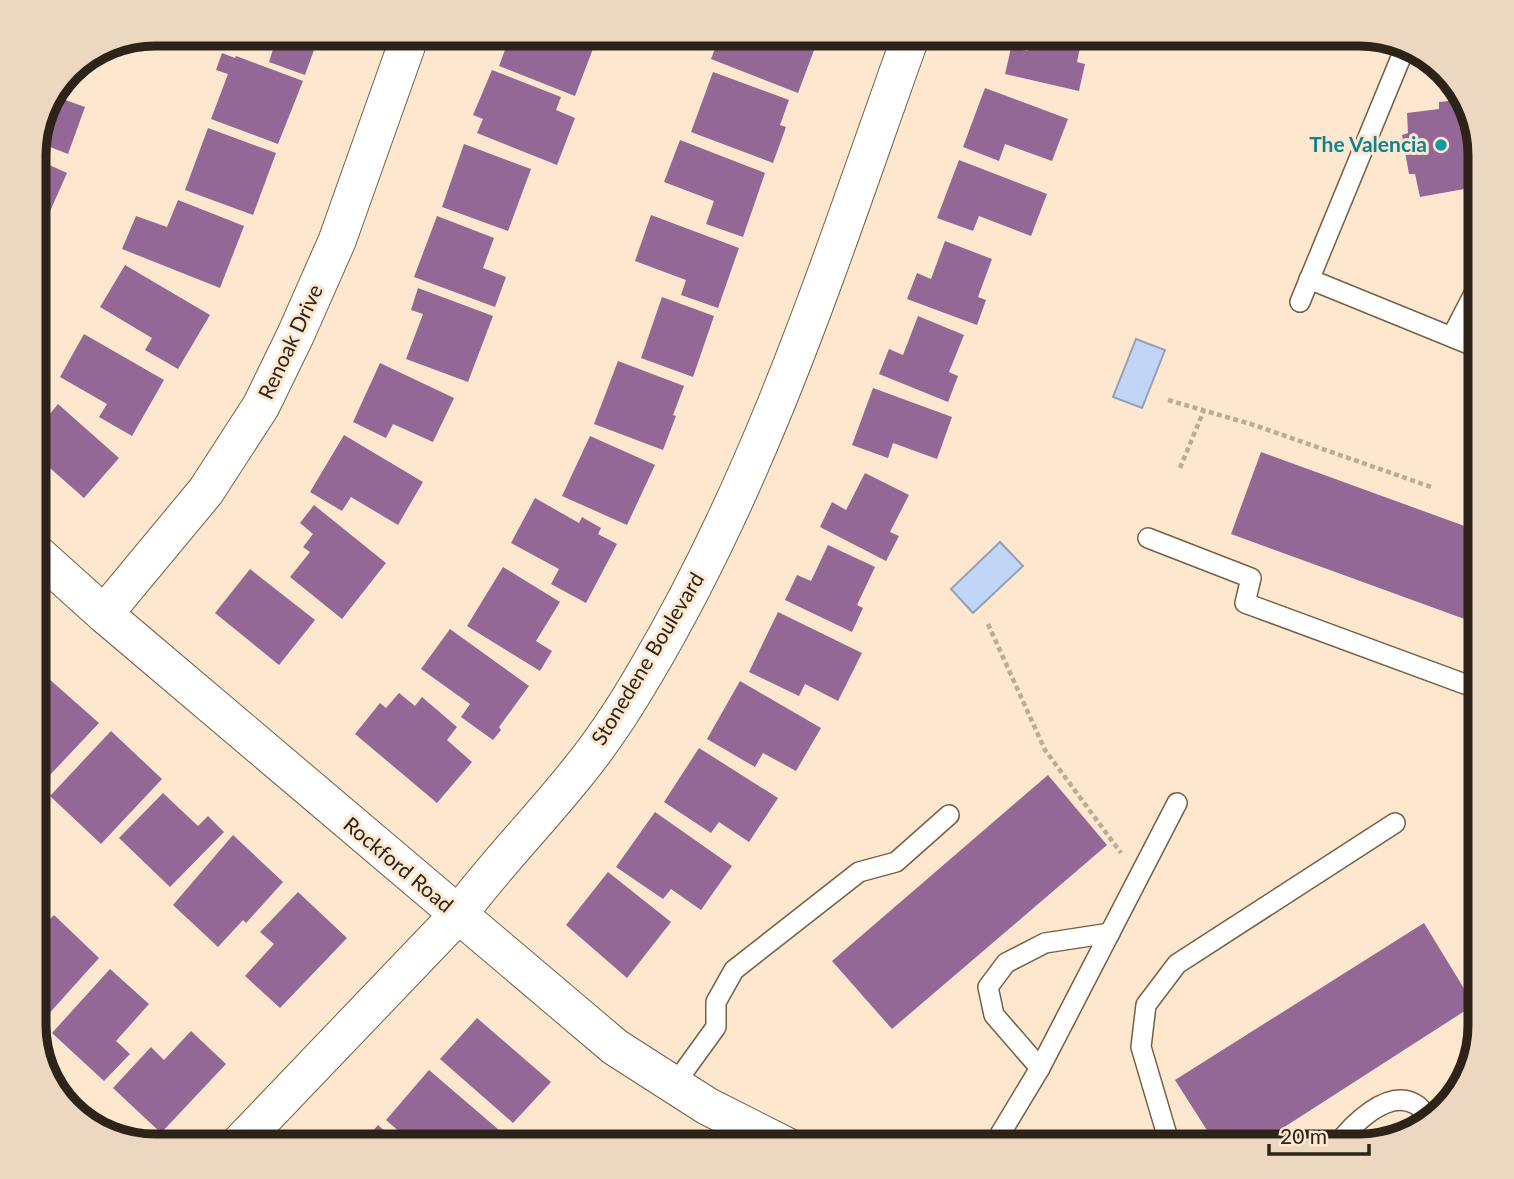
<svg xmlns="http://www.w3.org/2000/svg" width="1514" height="1179" font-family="Lato,sans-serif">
<rect width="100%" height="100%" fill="#fde8cf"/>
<g fill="#c1d5f7" stroke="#95a0b4" stroke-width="2">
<polygon points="1136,339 1165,350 1142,408 1113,397"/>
<polygon points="1000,542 1023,566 973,613 951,589"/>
</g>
<g fill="#936896">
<polygon points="241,33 320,33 305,75 269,62 274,46"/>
<polygon points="506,33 599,33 575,96 499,66 509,39 504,37"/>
<polygon points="721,33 818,33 820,34 798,93 711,59"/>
<polygon points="1032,33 1083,33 1077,62 1085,64 1079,91 1005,74 1011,48 1028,51"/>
<polygon points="222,53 235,58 236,56 303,81 278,144 211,119 228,74 216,70"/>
<polygon points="492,70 561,97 556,110 575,118 557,165 477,133 483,119 473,115"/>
<polygon points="713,72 789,100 780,125 786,127 773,163 691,132"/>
<polygon points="985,88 1068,119 1052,161 1005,144 999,161 963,147"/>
<polygon points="51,95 85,107 68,154 35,141 46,101"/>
<polygon points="1467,99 1481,154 1481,186 1420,197 1415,174 1409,174 1402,135 1408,133 1407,113 1439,109 1439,102"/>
<polygon points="208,128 276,153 253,215 185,190"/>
<polygon points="680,140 765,173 743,237 706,224 714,201 664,182"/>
<polygon points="464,144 531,169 508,231 442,207"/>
<polygon points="34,158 67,173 39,236 34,234"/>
<polygon points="959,160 1047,194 1031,236 979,216 973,231 937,218"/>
<polygon points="178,200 244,226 220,288 122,249 136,216 167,227"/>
<polygon points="651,215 739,248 718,308 681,295 686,280 635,261"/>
<polygon points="437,216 494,238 483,268 506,277 495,307 414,277"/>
<polygon points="945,241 992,259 978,297 986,300 977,325 907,299 917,273 931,279"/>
<polygon points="125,265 210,315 178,369 145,350 152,338 100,307"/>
<polygon points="418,288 493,316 468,382 406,359 423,314 411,310"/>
<polygon points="662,297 714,316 693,377 641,358"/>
<polygon points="918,316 964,335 949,372 958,376 948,402 879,374 889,349 903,355"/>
<polygon points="84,334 164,380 132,436 99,417 107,404 60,377"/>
<polygon points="618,361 684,386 673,415 676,416 663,450 594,424"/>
<polygon points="380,363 454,398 433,442 393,424 386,438 353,422"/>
<polygon points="873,388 952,417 937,459 893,443 888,458 852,445"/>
<polygon points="34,402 49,415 58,404 119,458 84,498 34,454"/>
<polygon points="344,435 423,482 398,525 351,497 342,511 310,492"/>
<polygon points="590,436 655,465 627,525 562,496"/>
<polygon points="1261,452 1481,532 1481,625 1231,534"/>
<polygon points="865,473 909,495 890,532 899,536 886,561 820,527 832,502 846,510"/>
<polygon points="535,498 579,523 582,517 601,528 598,534 617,544 586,603 551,584 559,569 511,543"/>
<polygon points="314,505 386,563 342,619 290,577 310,552 303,547 313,534 300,523"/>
<polygon points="828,545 875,567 857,605 863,608 852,632 785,600 797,575 811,581"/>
<polygon points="503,567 560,602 536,641 552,651 540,671 467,626"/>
<polygon points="250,569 315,620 279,665 215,613"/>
<polygon points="778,612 862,653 838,701 805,684 799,696 749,672"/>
<polygon points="450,629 529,686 499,727 501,730 493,740 461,717 470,704 421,669"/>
<polygon points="48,678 99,723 49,776 34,762 34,694"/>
<polygon points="740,681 821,728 796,771 763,753 755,767 707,739"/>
<polygon points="399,693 415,706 422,697 457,727 447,740 472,762 437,803 355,734 380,703 386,708"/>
<polygon points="111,731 162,779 101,844 50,796"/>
<polygon points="699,748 778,798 749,842 719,822 711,833 664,802"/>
<polygon points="1048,775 1107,845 892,1029 832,961"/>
<polygon points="163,793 198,826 208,816 224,832 170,887 119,838"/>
<polygon points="655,812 732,866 701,910 671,889 663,899 616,867"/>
<polygon points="233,835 283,882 246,923 243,920 218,947 173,905"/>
<polygon points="608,872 671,922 627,978 566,925"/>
<polygon points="298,892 347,938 280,1008 245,976 274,944 260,932"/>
<polygon points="54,915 99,958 37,1027 33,1023 33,936"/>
<polygon points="1424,923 1474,1005 1255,1146 1217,1146 1175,1080"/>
<polygon points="110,969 149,1004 116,1041 130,1054 104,1081 52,1033"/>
<polygon points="477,1018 551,1082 513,1123 440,1059"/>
<polygon points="191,1031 226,1064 161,1133 113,1088 151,1047 164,1060"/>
<polygon points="429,1070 499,1130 486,1146 416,1146 386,1120"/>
<polygon points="378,1125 401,1146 360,1146"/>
</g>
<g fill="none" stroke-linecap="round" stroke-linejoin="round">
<g stroke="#765f44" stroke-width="22">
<g id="service">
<polyline points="1309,279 1481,349"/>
<polyline points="1300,302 1404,50"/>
<polyline points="1452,336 1481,280"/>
<polyline points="1475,478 1481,480"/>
<polyline points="1148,538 1251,578 1245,603 1481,690"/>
<polyline points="1040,1068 994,1015 988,987 1006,963 1045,943 1110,933"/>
<polyline points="674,1085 716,1027 716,1002 734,970 859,872 896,862 949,815"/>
<polyline points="993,1146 1040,1068 1177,803"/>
<polyline points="1173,1146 1167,1135 1141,1047 1146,1005 1177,964 1395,823"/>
<path d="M1336,1146C1351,1126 1387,1088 1415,1104C1421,1107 1426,1115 1430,1120"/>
</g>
</g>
<g stroke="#765f44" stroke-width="39">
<g id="minor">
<polyline points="34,551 104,614 615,1047 707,1106 786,1146"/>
<polyline points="104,614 206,491 261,406 296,334 337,241 411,33"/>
<path d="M237,1146L458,915C495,865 538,822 577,773C600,745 627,704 645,673C765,471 833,252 912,33"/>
</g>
</g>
<g stroke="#bbaa95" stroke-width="4.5" stroke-dasharray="5 3.5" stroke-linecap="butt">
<polyline points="1424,70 1433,76 1451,101"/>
<polyline points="1168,400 1254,425 1434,488"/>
<polyline points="1180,468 1204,410"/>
<polyline points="988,624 1045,750 1121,853"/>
</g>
<use href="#service" stroke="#fff" stroke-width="19"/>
<use href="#minor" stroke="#fff" stroke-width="37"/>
</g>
<circle fill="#0f9aa8" stroke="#fde8cf" stroke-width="2.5" cx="1441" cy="145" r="7"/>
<g text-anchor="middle" stroke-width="6" stroke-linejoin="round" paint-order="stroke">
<g font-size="21" font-weight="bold" fill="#0d838f" stroke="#fde8cf" text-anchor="end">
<text x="1427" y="152">The Valencia</text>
</g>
<g font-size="21" fill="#2d2318" stroke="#fde8cf">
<text transform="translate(291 342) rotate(-65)" y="7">Renoak Drive</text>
<text transform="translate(648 659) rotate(-59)" y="7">Stonedene Boulevard</text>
<text transform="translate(398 865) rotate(40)" y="7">Rockford Road</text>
</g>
</g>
<path d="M0 0H1514V1179H0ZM155 46H1359A109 109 0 0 1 1468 155V1025A109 109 0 0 1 1359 1134H155A109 109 0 0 1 46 1025V155A109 109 0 0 1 155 46Z" fill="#ecd8c0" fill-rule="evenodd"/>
<path fill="none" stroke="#2d2318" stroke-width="9" d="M155 46H1359A109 109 0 0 1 1468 155V1025A109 109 0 0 1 1359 1134H155A109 109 0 0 1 46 1025V155A109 109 0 0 1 155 46Z"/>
<path d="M1269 1144v10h100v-10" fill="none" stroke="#2d2318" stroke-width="3.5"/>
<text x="1280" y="1144" font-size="21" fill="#2d2318" stroke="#fde8cf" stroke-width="5" paint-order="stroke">20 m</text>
</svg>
